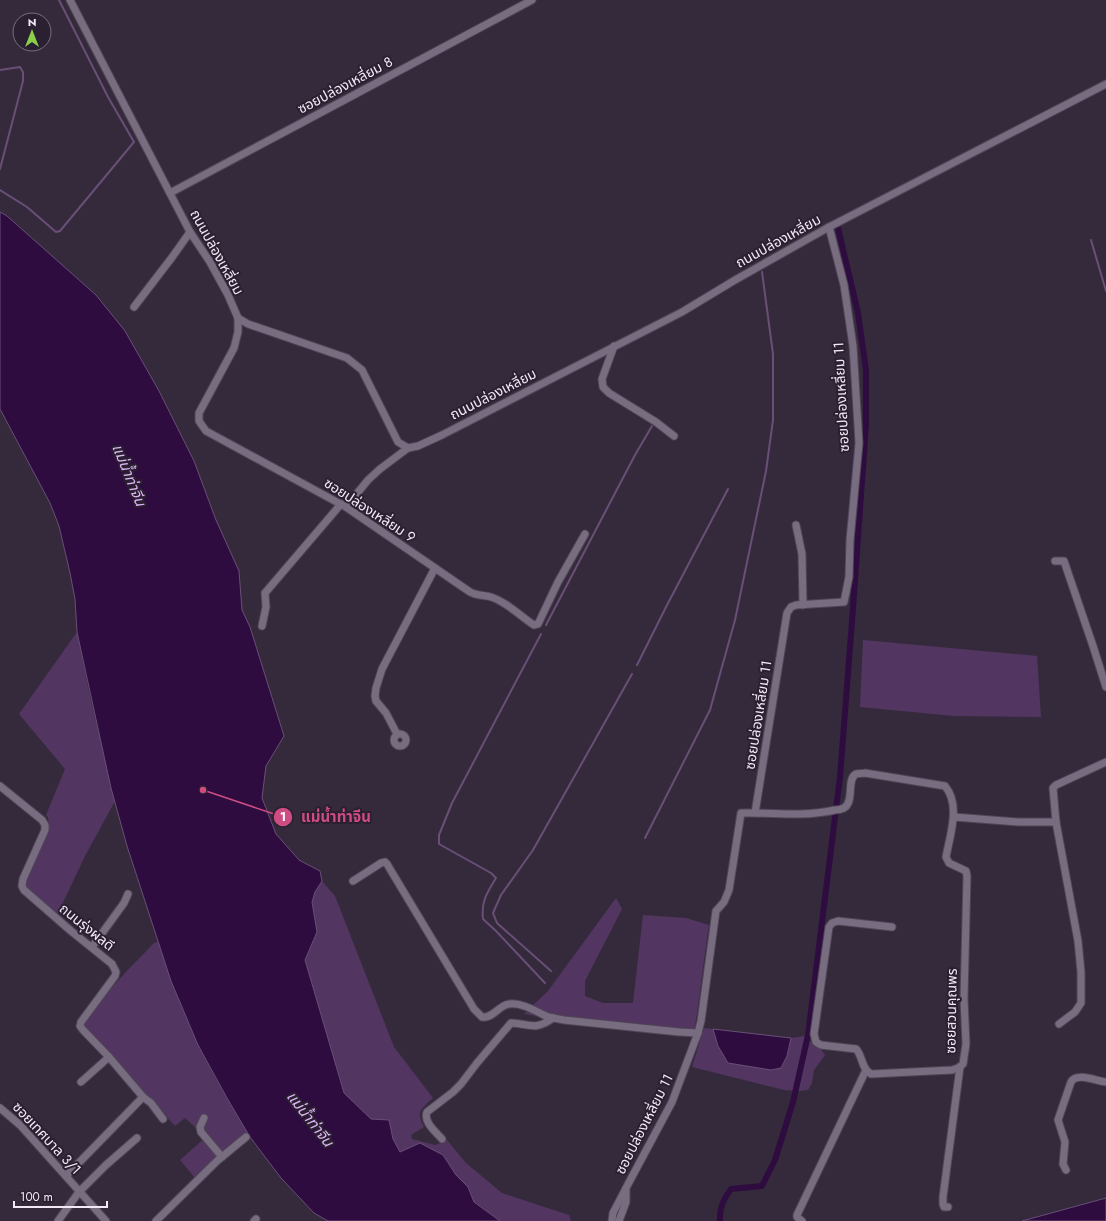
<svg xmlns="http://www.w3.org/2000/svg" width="1106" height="1221" font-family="Jost,'Noto Sans Thai',sans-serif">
<rect width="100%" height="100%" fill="#352a3b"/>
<g fill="#523661">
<polygon points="77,632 89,692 115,801 85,856 57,915 26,891 24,882 49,827 48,817 46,815 65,769 19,714"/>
<polygon points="863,640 1037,656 1041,717 954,716 860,707"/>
<path d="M322,881L335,896L394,1047L433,1098C422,1109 415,1110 424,1127L411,1135L412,1139L435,1145L447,1140L466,1163L502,1193L569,1215L571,1221H500L474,1202L468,1187L456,1175L443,1155L400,1153L393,1139L389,1121L371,1120L344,1093L305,960L317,932L312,902L315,892Z"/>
<path d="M616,898L622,909L585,981V996L603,1003H633L643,915L686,918L709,925C703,962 700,1000 693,1037L606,1027L524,1014L548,991Z"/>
<path d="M158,942C170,977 182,1011 198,1044C213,1076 232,1107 250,1137L230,1154L195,1178L180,1160L206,1137L185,1118L175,1126L86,1031L84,1023C105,992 128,970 154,943Z"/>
<path d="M704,1028L713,1029L718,1046L728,1063L739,1064L787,1056L791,1038L804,1036C811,1042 821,1047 825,1055L814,1070L812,1083L808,1090L799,1091L784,1090L692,1067Z"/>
</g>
<g fill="#2f0c40" stroke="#694f77">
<polygon points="0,212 7,216 96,295 125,331 159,391 194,461 216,520 239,571 242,610 250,627 284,736 266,766 262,798 276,834 299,860 320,871 322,881 315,892 312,902 317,932 305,960 344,1093 371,1119 389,1120 393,1139 400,1152 420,1143 443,1155 456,1175 468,1187 474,1202 500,1221 328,1221 314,1213 281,1178 250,1137 227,1098 198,1045 171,981 127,846 111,788 77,632 75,599 70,573 59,526 50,503 0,409"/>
<polygon points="713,1029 791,1038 787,1056 781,1068 771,1070 728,1063 718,1046"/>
<polygon points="1106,1198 1106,1221 1022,1221"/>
</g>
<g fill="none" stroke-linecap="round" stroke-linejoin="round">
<g stroke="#694f77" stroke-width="2">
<polyline points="0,70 20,67 23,72 23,81 0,169"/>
<polyline points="0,190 27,207 56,232 60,231 134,142 108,97 59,0"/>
<polyline points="1091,240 1106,291"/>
<polyline points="546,625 635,455 652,426"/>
<path d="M541,634L452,803L439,835V844L491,873L496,878C487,893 481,901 483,919L496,931L545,983"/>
<polyline points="637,665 666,607 728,489"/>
<polyline points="645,838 710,710 735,620 766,471 773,420 773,354 762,272"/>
<polyline points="551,971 497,923 493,913 501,895 533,850 632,674"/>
</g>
<path stroke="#2f0c40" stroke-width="6" d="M720,1221C719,1209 723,1199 731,1189L762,1186L775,1160L793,1102L808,1035L840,777L853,608L866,425V370L858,313L838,228"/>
<g stroke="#4f4655" stroke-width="9">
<g id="minor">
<polyline points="70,0 190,232 210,262 228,295 238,318 248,324 347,358 362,370 398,442 408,448 418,446 442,435 682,312 735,280 829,227 1106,84"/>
<polyline points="170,193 532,0"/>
<polyline points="134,307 173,256 190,232"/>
<path d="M238,318V332L234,348L199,413V421L206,431L346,507L470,592C477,596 484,595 491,597C507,602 520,616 534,625L538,624L539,622L558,582L585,534"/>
<polyline points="614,346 602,379 603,387 609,393 656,422 674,436"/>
<polyline points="346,507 368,480 380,469 408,448"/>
<polyline points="796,525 802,554 803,605"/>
<polyline points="1055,561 1064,561 1093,646 1106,687"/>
<polyline points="262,626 266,607 265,593 341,504"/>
<circle cx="400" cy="740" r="6"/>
<polyline points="397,734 386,713 376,701 375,696 376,688 382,669 435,568"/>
<polyline points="0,786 42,820 45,825 45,830 23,879 22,886 24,890 71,931 112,964 116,972 115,976 81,1022 80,1026 83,1030 109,1057 143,1097 66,1176"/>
<path d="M755,813C782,814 809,816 835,810C838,810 842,809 844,808C855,801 846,779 856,774C858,773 862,774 865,773L945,786C961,805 950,835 946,857L949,863L966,871L967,876L964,999L966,1044L963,1064L958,1068L952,1070L871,1074C861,1069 863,1056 856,1049L821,1045L816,1042L814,1034L829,927L832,923L838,921L892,927"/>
<polyline points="954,817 1019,822 1056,822"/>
<path d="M353,881L381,863L385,862L387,864L474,1009L482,1017C493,1019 499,1005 509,1004C522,1002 537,1012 548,1017C553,1018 559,1019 564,1020L679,1032L698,1033"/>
<polyline points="92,947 124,903 128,894"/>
<polyline points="1059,1024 1075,1012 1081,1003 1081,972 1078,941 1056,822 1053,788 1056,785 1106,762"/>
<polyline points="81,1082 109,1057"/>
<polyline points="143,1097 151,1103 163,1119"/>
<polyline points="0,1108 20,1125 106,1221"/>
<polyline points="204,1118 200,1127 201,1132 222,1157"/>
<path d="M442,1139C436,1132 423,1122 427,1112L453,1092L461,1084L477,1063L511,1023C531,1024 535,1031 553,1018"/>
<path d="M1066,1170L1063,1164L1065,1142L1058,1120L1071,1082C1077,1072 1096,1081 1106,1082"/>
<polyline points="948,1207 944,1207 943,1204 943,1197 960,1067"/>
<polyline points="58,1221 79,1192 106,1165 137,1138"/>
<polyline points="156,1221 217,1161 246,1137"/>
<polyline points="254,1221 256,1219"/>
<polyline points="612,1221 613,1213 625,1190"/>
<polyline points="619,1221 626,1202 626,1188 672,1102 698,1033 701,1021 716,911 724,902 729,890 741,813 755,813 787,613 791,607 796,605 844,602 849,577 850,540 859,443 853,346 844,285 829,227"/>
<polyline points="802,1221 797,1217 797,1215 866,1070"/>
</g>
</g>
<use href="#minor" stroke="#786c80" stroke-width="7"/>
</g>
<g text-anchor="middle" stroke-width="4" stroke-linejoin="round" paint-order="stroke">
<g font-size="14" fill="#f1eaf6" stroke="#2b2031">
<text transform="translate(345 85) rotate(-28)" y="5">ซอยปล่องเหลี่ยม 8</text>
<text transform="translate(778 241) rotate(-29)" y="5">ถนนปล่องเหลี่ยม</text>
<text transform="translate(217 252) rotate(61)" y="5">ถนนปล่องเหลี่ยม</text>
<text transform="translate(493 394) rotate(-27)" y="5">ถนนปล่องเหลี่ยม</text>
<text transform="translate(841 397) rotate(-93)" y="5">ซอยปล่องเหลี่ยม 11</text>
<text transform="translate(370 510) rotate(33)" y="5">ซอยปล่องเหลี่ยม 9</text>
<text transform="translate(758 715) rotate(-81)" y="5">ซอยปล่องเหลี่ยม 11</text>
<text transform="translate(87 927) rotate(39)" y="5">ถนนรุ่งผลดี</text>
<text transform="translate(951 1011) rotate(-89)" y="5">ซอยสวนคุณพร</text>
<text transform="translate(644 1124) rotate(-63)" y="5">ซอยปล่องเหลี่ยม 11</text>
<text transform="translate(47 1138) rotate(47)" y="5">ซอยเทศบาล 3/1</text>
</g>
<g font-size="15" font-style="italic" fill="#dfb5f7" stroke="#2b2031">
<text transform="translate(129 475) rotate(68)" y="5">แม่น้ำท่าจีน</text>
<text transform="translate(310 1119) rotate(52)" y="5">แม่น้ำท่าจีน</text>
</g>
</g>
<path fill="none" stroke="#ce4c82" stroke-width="1.5" d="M203 790L283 817"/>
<g fill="#ce4c82" stroke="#2b2031" stroke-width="1.5">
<circle cx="203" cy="790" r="4"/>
<circle cx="283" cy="817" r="10"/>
</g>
<g font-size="12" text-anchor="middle" font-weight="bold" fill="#fff">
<text x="283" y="821">1</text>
</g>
<g font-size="15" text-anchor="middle" font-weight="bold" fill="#ce4c82" stroke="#2b2031" stroke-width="4" stroke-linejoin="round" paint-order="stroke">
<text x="336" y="822">แม่น้ำท่าจีน</text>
</g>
<g transform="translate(32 32)"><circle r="19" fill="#2b2031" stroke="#7a7180"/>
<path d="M0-3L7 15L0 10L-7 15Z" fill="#89cf49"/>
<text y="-6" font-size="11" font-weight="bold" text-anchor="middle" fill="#f1eaf6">N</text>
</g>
<path d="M14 1201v6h93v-6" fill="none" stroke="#f1eaf6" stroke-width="2"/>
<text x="20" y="1201" font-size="12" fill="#f1eaf6" stroke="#2b2031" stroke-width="3" paint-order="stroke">100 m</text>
</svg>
